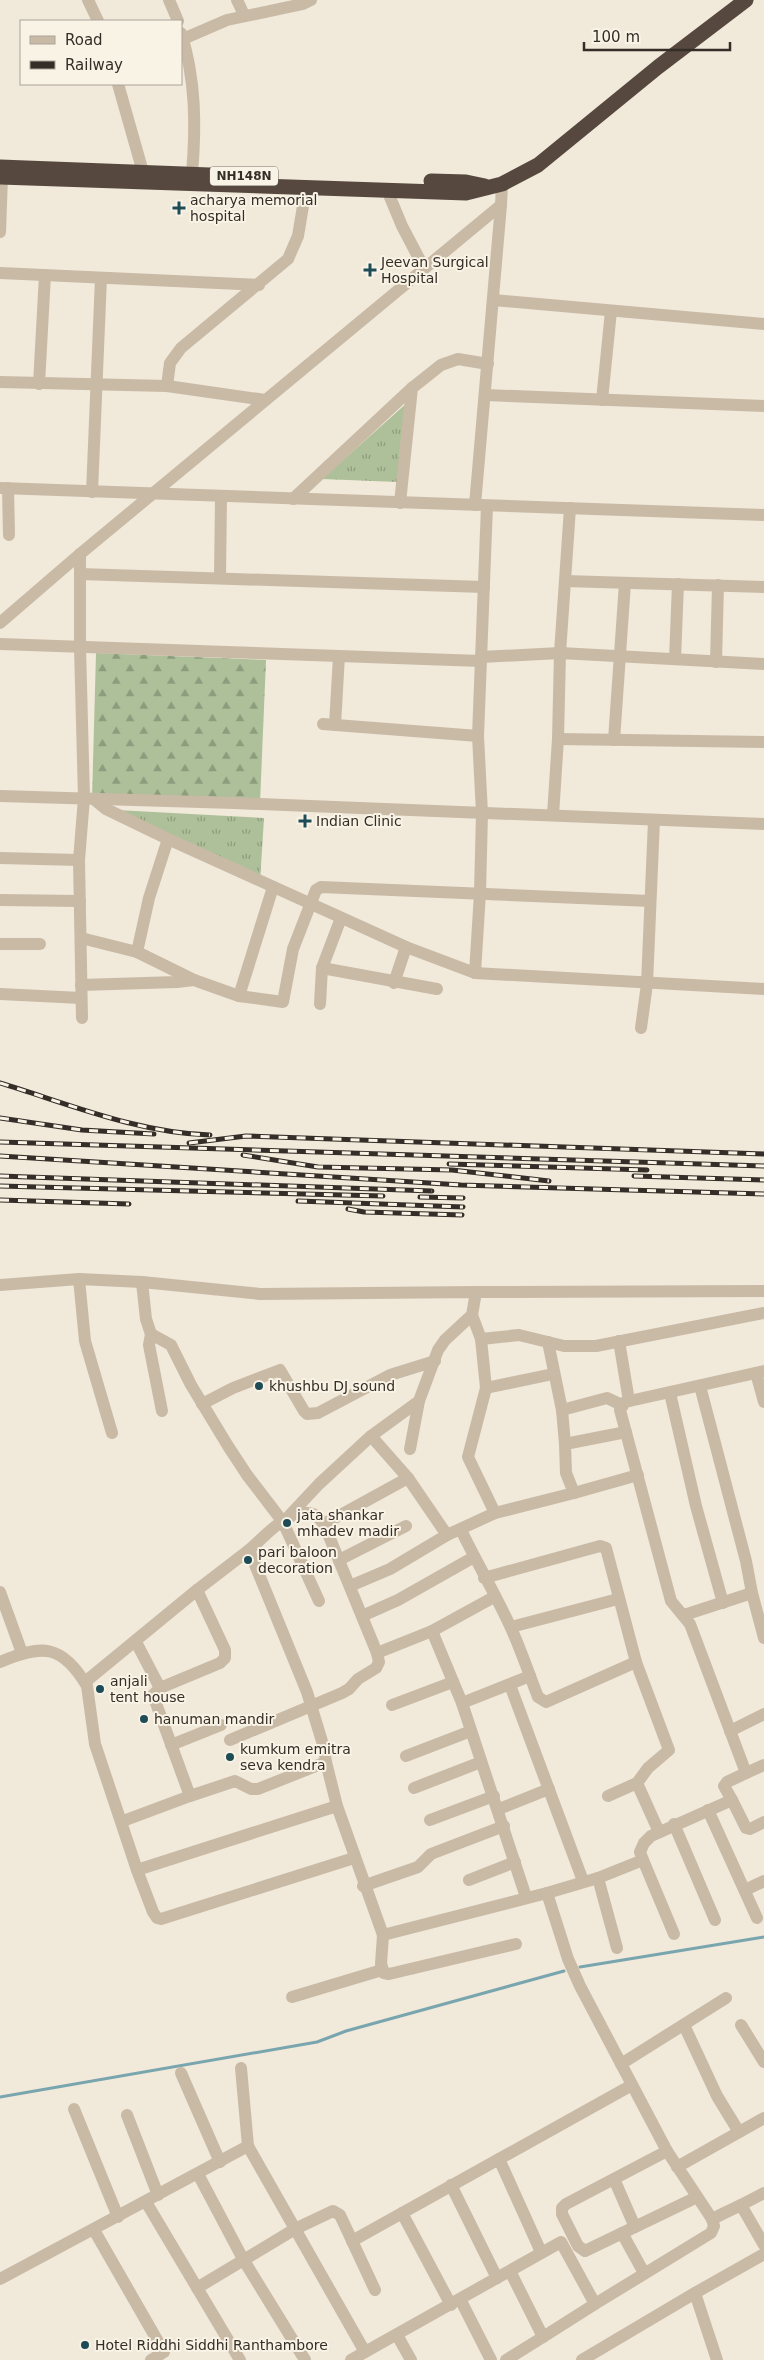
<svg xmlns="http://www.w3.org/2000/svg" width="764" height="2360" font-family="'DejaVu Sans',sans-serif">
<defs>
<pattern id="grass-tufts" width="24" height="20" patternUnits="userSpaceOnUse" patternTransform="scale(1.25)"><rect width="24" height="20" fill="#aec09a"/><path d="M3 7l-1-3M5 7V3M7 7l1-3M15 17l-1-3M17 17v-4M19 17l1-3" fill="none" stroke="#8e9c7e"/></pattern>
<pattern id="forest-firs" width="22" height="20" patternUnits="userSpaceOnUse" patternTransform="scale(1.25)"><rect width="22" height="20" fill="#aec09a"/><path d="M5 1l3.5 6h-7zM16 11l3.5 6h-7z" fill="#8e9c7e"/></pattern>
</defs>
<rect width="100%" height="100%" fill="#f1e9da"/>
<g fill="url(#grass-tufts)">
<polygon points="408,402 398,482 322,479"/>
<polygon points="98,809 264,818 260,882"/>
</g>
<polygon fill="url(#forest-firs)" points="96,653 266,660 260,803 92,800"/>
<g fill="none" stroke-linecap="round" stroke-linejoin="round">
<g stroke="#79a5ae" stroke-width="3">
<polyline points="580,1967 764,1937"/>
<polyline points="0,2097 317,2042 346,2031 564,1971"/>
</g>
<g stroke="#c9baa6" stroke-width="12">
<polyline points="88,0 98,21"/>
<polyline points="169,0 178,21"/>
<polyline points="237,0 244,15"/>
<path d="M181,33C196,79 196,127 192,174"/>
<polyline points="183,39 227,20 303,4 311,0"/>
<polyline points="118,84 143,172"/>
<polyline points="387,190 402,226 424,268"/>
<polyline points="0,232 2,177"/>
<polyline points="0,273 259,285"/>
<polyline points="493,300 764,324"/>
<polyline points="0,382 167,386 265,400"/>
<polyline points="39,384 45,275"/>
<polyline points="167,386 170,363 181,348 288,259 298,236 306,188"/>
<polyline points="486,395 764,406"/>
<polyline points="602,400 611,311"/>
<polyline points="0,488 764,515"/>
<polyline points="8,488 9,535"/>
<polyline points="92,492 101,278"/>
<polyline points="293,499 412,388 441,365 458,359 488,364"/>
<polyline points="400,503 412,388"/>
<polyline points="475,505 501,205"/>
<polyline points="80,554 80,647 84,798 79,860 82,1018"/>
<polyline points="80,574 484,587"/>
<polyline points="220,578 221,497"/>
<polyline points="565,581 764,587"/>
<polyline points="0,623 80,554 501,205 502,184"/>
<polyline points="0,644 481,661"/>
<polyline points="481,657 560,653 764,664"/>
<polyline points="675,659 678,584"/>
<polyline points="716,662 718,585"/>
<polyline points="323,724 478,736"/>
<polyline points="335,725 339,656"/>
<polyline points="558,739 764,742"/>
<polyline points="614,740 625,583"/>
<polyline points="0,796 234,803 764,824"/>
<polyline points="95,800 106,809 168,839 406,947 475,973 764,989"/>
<polyline points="553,815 558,739 560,653 570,508"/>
<polyline points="0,858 79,860"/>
<polyline points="0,900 80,901"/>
<polyline points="81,938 137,952 194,980"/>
<polyline points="0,944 40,944"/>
<polyline points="137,952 149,898 168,839"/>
<polyline points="322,968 437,989"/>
<polyline points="475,973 480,893 482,813 478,736 487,506"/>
<polyline points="394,983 406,947"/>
<polyline points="81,985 177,982 194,980 239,996 283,1002 293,949 316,890 321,887 650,901"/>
<polyline points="0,994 81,998"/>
<polyline points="239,996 273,887"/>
<polyline points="320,1004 322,968 341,918"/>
<polyline points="641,1028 647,984 654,820"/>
<polyline points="79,1279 85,1341 112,1433"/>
<polyline points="142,1282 146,1319 151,1334 171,1345 191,1385 228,1446 247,1475 283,1522 319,1601"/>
<polyline points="0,1285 79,1279 142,1282 260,1294 476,1292 472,1315 445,1340 438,1350 419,1401 371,1436 319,1484 289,1516"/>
<polyline points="476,1292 764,1291"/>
<polyline points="151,1334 149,1345 162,1411"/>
<polyline points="481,1339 519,1335 564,1346 596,1346 764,1313"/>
<polyline points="619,1341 629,1401"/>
<polyline points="548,1342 562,1410 565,1444"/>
<polyline points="756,1373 764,1402"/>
<polyline points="486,1388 553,1374"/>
<polyline points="670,1393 696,1506 723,1603"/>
<polyline points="202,1404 233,1388 280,1370 304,1411 307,1414 318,1413 390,1375 435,1361"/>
<polyline points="562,1410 607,1398 622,1405"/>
<polyline points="410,1449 419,1401"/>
<polyline points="574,1493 638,1475"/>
<polyline points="495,1513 574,1493 566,1473 565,1444 626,1432"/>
<polyline points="324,1524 408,1478"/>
<path d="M461,1530C477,1563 496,1595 511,1628C521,1650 529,1674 538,1697L546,1702L636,1662L606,1548L600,1546L484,1578"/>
<polyline points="447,1535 495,1513 468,1457 486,1388 481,1339 472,1315"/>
<polyline points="339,1560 406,1526"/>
<polyline points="350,1586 390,1569 447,1535 408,1478 371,1436"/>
<polyline points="197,1590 249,1550 307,1692 324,1748 326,1762"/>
<polyline points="0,1592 22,1653"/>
<polyline points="752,1593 764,1638"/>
<polyline points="684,1615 752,1593 746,1561 700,1386"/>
<polyline points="362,1616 398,1600 474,1557"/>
<polyline points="511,1627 618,1599"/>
<polyline points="136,1642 160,1688"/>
<polyline points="377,1653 432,1631"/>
<path d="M0,1662C42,1644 62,1644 87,1686L95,1744L137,1870L337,1806L383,1935L547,1893L568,1959L580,1986L667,2151L712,2219L741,2205L764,2245"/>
<polyline points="85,1682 197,1590 225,1650 225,1658 220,1663 160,1688 153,1695 190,1796 235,1781 251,1789 258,1789 326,1762 337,1806"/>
<polyline points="510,1685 583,1881"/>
<polyline points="462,1703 432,1631 494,1597"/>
<polyline points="392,1705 453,1682"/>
<polyline points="730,1731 764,1714"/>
<path d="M230,1740L342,1693L349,1689L358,1679L376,1668L379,1662L377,1653L324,1524C321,1521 317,1515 313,1514C289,1506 265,1537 249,1550"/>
<polyline points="171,1745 221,1725"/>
<polyline points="406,1756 471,1731"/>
<polyline points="746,1773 764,1765"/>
<polyline points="637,1783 659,1832"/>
<polyline points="414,1788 481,1762"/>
<polyline points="608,1796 637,1783 648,1768 669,1750 636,1662"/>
<polyline points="732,1800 746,1828 750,1829 764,1822"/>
<polyline points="499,1809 549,1789"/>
<polyline points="708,1810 757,1918"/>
<polyline points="430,1820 494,1796"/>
<polyline points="123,1821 190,1796"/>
<polyline points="674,1824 715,1920"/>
<polyline points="643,1860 674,1934"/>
<polyline points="137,1870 153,1912 157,1918 161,1919 354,1858"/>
<polyline points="598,1878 617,1948"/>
<polyline points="469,1880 515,1862"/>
<polyline points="363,1886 418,1867 431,1854 504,1826"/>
<polyline points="745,1890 764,1881"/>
<polyline points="547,1893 598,1878 643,1860 640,1852 644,1843 651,1836 732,1800 724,1786 727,1782 746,1773 690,1624 671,1601 620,1410 625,1402 764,1371"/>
<polyline points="526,1897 462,1703 530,1676"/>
<polyline points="383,1935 381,1964 384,1973 389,1974 516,1944"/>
<polyline points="292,1997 382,1970"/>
<polyline points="684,2025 717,2096 739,2132"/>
<polyline points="741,2025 764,2062"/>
<polyline points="621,2064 726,1998"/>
<polyline points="241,2068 248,2146"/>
<polyline points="181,2073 220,2162"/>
<polyline points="74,2109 118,2217"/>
<polyline points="127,2115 158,2195"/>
<polyline points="667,2151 566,2204 562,2208 562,2214 578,2246 585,2251 697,2197"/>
<polyline points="499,2159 541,2252"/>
<polyline points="677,2167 764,2118"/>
<polyline points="198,2174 243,2259 305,2360"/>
<polyline points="614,2179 635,2227"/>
<polyline points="451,2185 497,2278"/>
<polyline points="146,2202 240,2360"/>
<polyline points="741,2205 764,2193"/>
<polyline points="402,2213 451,2305"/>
<polyline points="94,2230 164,2352 151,2360"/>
<polyline points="622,2233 644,2273"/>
<polyline points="352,2241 632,2085"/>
<polyline points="0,2279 248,2146 365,2352 351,2360"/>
<polyline points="197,2288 295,2229 333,2211 340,2215 375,2290"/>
<polyline points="695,2293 764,2254"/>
<polyline points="460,2299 491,2360"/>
<polyline points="397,2335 411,2360"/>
<polyline points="543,2337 595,2304"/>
<polyline points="365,2352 561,2242 595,2304 711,2233 714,2226 712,2219"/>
<polyline points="506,2360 543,2337 510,2271"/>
<polyline points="582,2360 695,2293 717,2360"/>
</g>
<g stroke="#56483e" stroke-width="15">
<polyline points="0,167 265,177"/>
<polyline points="0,177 466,193 502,184 538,165 658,67 746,0"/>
<polyline points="431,181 466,182 485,186"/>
</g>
<g stroke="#352d27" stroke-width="5">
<g id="rail">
<path d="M0,1083C69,1104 138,1133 210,1135"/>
<polyline points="0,1118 82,1130 154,1134"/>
<polyline points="0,1142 764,1166"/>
<polyline points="189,1143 246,1136 764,1154"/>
<polyline points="243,1155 318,1167 452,1170 549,1181"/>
<polyline points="0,1156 461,1185 764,1194"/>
<polyline points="449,1164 647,1170"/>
<polyline points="0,1176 432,1191"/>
<polyline points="634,1176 764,1180"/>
<polyline points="0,1186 383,1196"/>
<polyline points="420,1197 463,1198"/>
<polyline points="0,1200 129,1204"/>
<polyline points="298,1201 463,1207"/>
<polyline points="348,1209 364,1212 462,1215"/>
</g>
</g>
<use href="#rail" stroke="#f9f3e6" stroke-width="3" stroke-dasharray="9" stroke-linecap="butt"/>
</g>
<g fill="#1d4b56" stroke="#f9f3e6" stroke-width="2">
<path d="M176.5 200.5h5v5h5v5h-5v5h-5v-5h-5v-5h5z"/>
<path d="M367.5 262.5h5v5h5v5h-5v5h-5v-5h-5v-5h5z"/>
<path d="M302.5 813.5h5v5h5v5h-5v5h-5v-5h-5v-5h5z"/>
<circle cx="259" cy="1386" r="5"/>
<circle cx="287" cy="1523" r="5"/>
<circle cx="248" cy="1560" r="5"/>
<circle cx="100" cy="1689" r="5"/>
<circle cx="144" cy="1719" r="5"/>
<circle cx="230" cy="1757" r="5"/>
<circle cx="85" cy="2345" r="5"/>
</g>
<g text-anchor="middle" stroke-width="4" stroke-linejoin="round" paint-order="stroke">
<rect fill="#f9f3e6" stroke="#706860" stroke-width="1" x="210" y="166.5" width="68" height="19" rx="4"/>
<g font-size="12" font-weight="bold" fill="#352d27">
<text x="244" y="180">NH148N</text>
</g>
<g font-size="14" fill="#352d27" stroke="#f9f3e6" text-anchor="start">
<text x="190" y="205">acharya memorial<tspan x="190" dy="16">hospital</tspan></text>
<text x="381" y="267">Jeevan Surgical<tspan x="381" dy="16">Hospital</tspan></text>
<text x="316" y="826">Indian Clinic</text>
<text x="269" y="1391">khushbu DJ sound</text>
<text x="297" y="1520">jata shankar<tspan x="297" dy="16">mhadev madir</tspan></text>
<text x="258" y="1557">pari baloon<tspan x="258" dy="16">decoration</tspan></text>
<text x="110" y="1686">anjali<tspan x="110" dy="16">tent house</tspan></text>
<text x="154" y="1724">hanuman mandir</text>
<text x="240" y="1754">kumkum emitra<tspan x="240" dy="16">seva kendra</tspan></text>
<text x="95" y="2350">Hotel Riddhi Siddhi Ranthambore</text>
</g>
</g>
<rect x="20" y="20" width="162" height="65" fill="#f9f3e6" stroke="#aba49a"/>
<rect x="30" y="36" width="25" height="8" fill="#c9baa6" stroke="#aba49a"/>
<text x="65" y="45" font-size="15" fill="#352d27">Road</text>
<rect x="30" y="61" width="25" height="8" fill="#352d27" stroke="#aba49a"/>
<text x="65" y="70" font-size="15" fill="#352d27">Railway</text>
<path d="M584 42v8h146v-8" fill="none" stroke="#352d27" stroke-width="2.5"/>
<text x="592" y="42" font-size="15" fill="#352d27" stroke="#f9f3e6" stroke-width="4" paint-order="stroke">100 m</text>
</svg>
